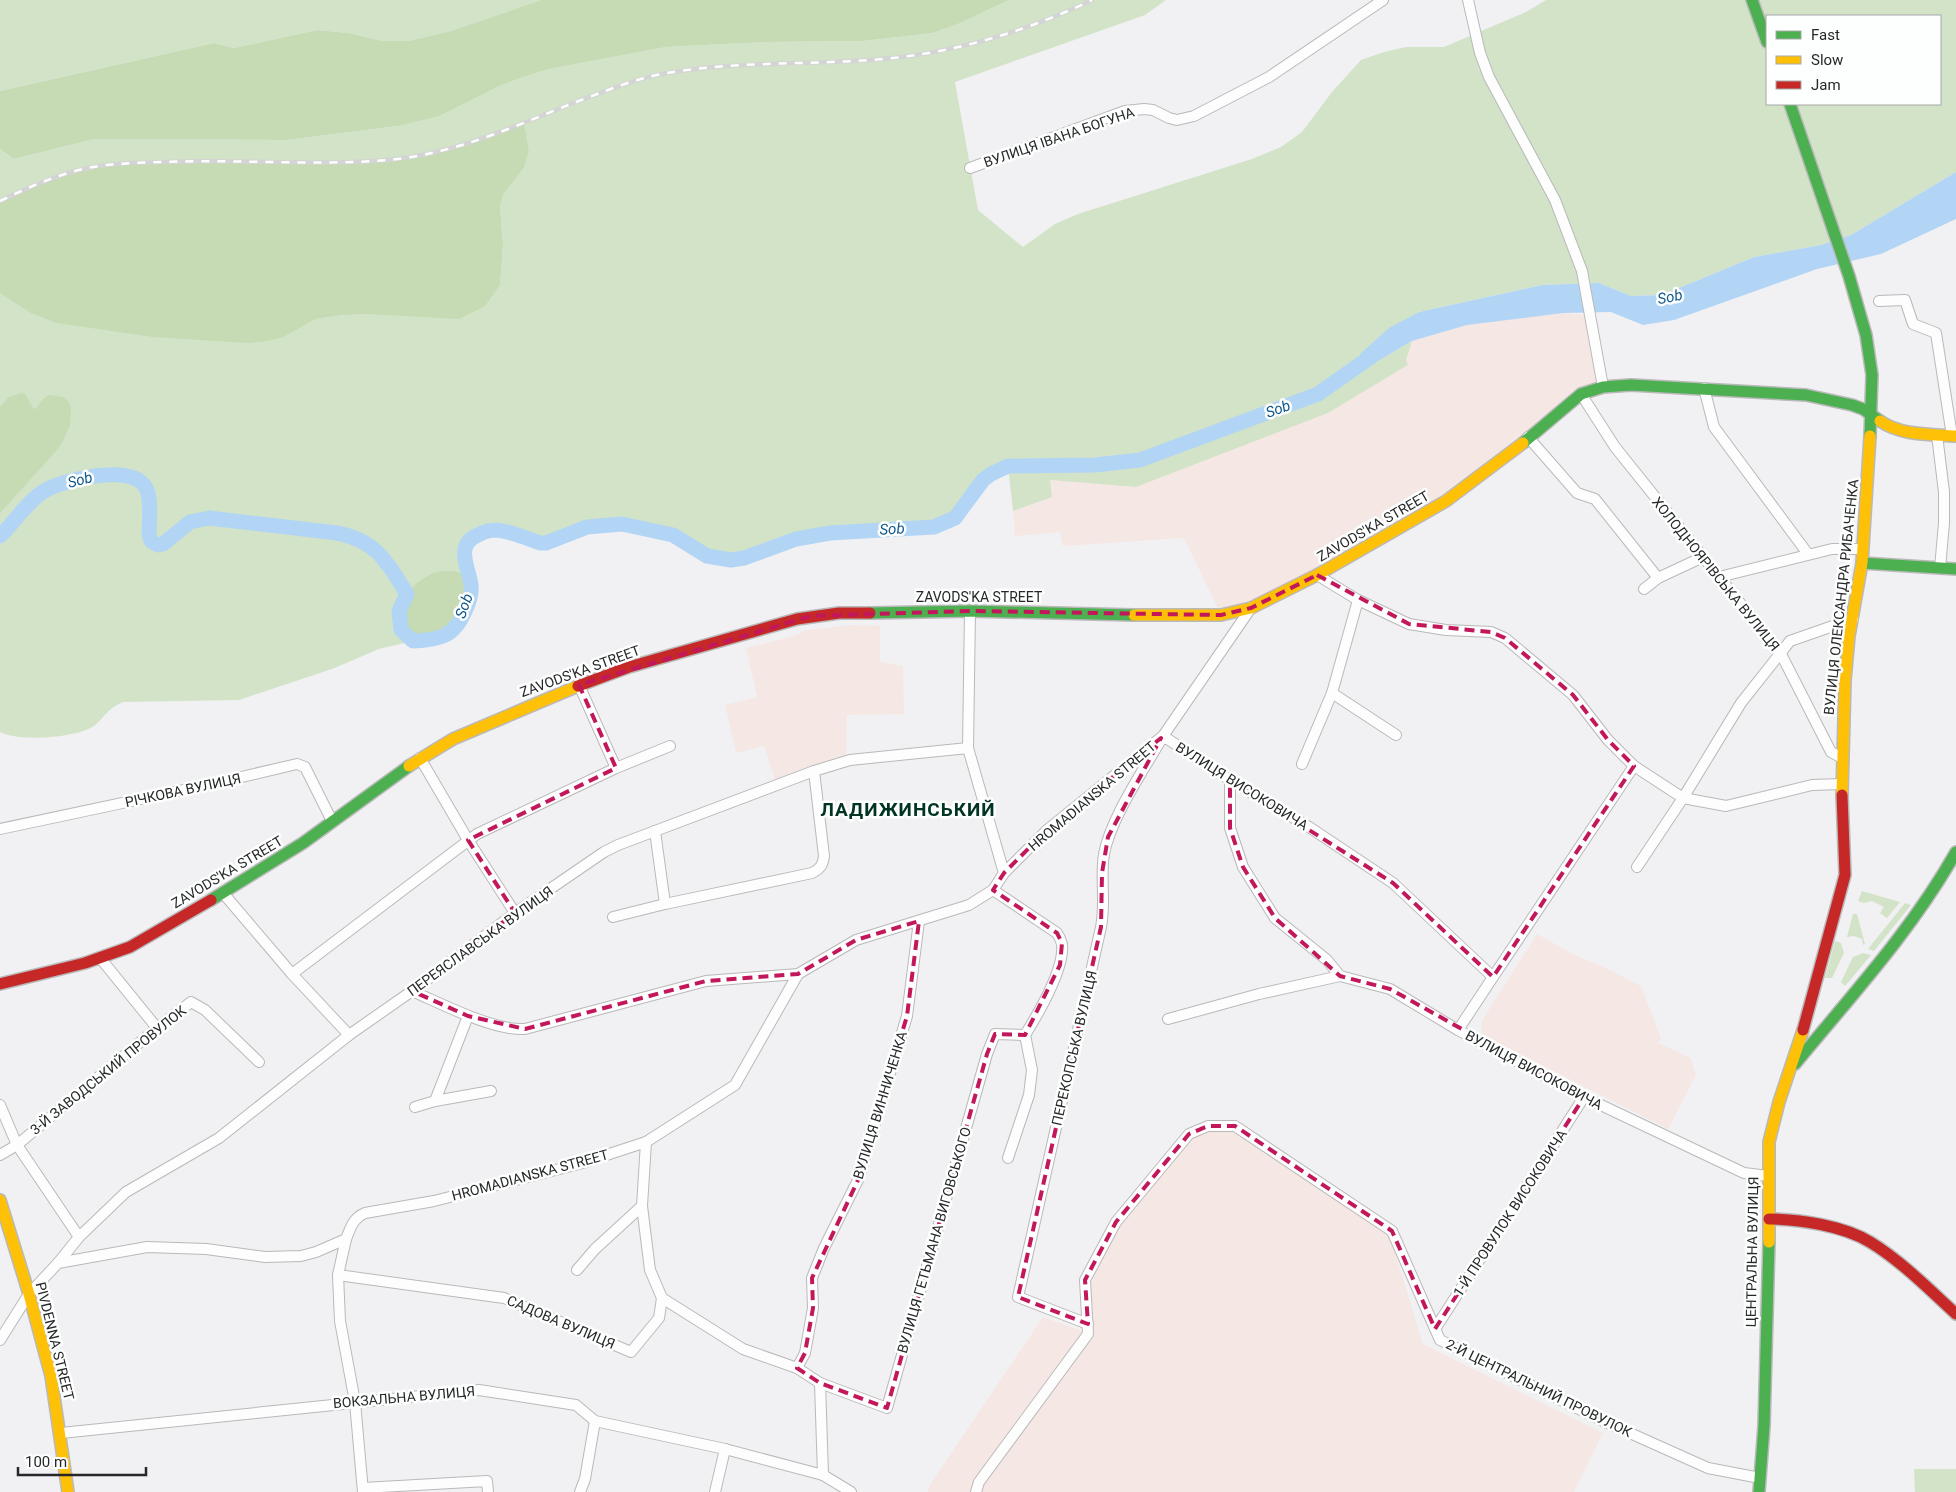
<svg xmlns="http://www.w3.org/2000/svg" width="1956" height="1492" font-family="Roboto,sans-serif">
<rect width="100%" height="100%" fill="#f1f1f3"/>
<g fill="#f5e8e4">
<polygon points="1563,313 1579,314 1591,318 1603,387 1502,460 1317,575 1221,615 1184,538 1063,546 1060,532 1015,536 1013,511 1052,497 1049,480 1136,486 1406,360 1412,341 1467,325"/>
<polygon points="852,625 880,626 880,662 903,666 904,714 847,715 846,757 815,765 775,780 764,746 736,753 725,705 757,697 746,648 795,636 806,630"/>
<polygon points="1537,934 1579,957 1600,965 1641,986 1661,1038 1658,1043 1691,1058 1696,1075 1668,1129 1482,1035 1481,1022"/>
<polygon points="1234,1128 1389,1233 1423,1344 1603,1433 1574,1492 928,1492 929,1486 1043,1317 1090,1334 1088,1281 1118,1223 1191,1137 1209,1129"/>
</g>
<g fill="#d3e3c7" fill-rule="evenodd">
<polygon points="0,0 541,0 451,31 408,41 382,41 349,33 317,30 234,48 214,43 0,91"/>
<path d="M1009,0H1166L1145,15L955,82L978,210L1023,247L1055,224L1078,214L1252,159L1281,147L1302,132L1332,92L1361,60L1384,52L1406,47H1444L1526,12L1546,0H1956V172L1851,235L1821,245L1754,257L1662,295L1631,296L1599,283L1542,285L1419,312L1355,368L1368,367L1412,341L1406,360L1408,365L1328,413L1136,487L1050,480L1052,497L1013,511L1008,466L991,474L983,480L955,518L934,527L830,533L796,539L744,558L731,560L707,556L673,535L622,524L587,527L546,543H540C527,538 512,531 498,530C468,528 458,551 469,575L462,572L407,637L413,641L379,649L332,669L239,700L123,702C107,709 106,716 94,726C77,738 18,742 0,732V293L284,337L316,319L343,315L370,314L500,285L503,245L500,206L502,194L524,168L529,150L524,124L468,144L437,152L390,159L353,162L208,160L103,165L26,188L0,201V149L14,159L94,139L287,140L397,126L523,77L549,69L666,47L766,42L863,41L933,33L958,24ZM1767,16H1940V104H1767Z"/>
<polygon points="1862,891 1900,902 1887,918 1880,913 1884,907 1872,901 1864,903 1858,901"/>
<polygon points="1905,903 1911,905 1874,951 1868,949"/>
<polygon points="1853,914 1857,914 1865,944 1863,945 1862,939 1854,936 1847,937"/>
<polygon points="1835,941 1841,943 1844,953 1832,978 1825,978"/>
<polygon points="1863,953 1871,955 1845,986 1841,982 1853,957"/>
<polygon points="1914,1469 1956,1469 1956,1492 1915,1492"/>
</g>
<g fill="#c6dab4">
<polygon points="541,0 1009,0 958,24 933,33 863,41 766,42 666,47 549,69 523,77 497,87 439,116 397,126 287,140 94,139 14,159 0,149 0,91 214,43 234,48 317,30 349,33 382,41 408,41 451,31"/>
<path d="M524,123L529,150L524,168L503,194L500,206L503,245L500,285L485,306L459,319L370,314L343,315L316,319L284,337L267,341L248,343L153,337L57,323L31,313L0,293V201C33,185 67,170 104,165C198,152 294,168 389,160C436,156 480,140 524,123Z"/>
<polygon points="21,393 25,394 33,408 36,409 43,399 49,395 63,397 69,402 71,407 70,425 62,443 56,451 0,513 0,407 9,397"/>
<path d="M441,571H453L469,575C472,595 467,623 448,635C437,641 425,641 413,641L401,630C400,624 398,617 399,611C404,592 422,575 441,571Z"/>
</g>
<polygon fill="#b2d5f5" points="1956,172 1956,219 1881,254 1817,269 1674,320 1643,325 1611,312 1563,313 1467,325 1412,341 1368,367 1355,368 1360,354 1389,328 1419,312 1542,285 1599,283 1631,296 1662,295 1754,257 1821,245 1851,235"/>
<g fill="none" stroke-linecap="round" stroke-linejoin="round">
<path stroke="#b2d5f5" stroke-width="15" d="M0,536C14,523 29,499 46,490C66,479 133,463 146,488C152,498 149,523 149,534L151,541L158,545L163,544L190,522L209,518L337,533C376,540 388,563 407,594L399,611L401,630L413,641C439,640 454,637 465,611C469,603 472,594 471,585C469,568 454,545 478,535C483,532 489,530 496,530C510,531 526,538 540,543H546L587,527L622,524L673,535L707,556L731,560L744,558L796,539L830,533L934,527L955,518L983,480L991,474L1008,466L1095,465L1140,460L1318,394L1372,356"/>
<g stroke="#b9b9ba" stroke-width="12">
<g id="street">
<polyline points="1468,0 1480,53 1489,77 1555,200 1582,271 1603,387"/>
<polyline points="970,168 1125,111 1144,109 1153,110 1169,118 1177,120 1194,116 1269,77 1383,0"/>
<polyline points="1879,301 1905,300 1913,324 1936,333 1952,436"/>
<polyline points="1704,388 1714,427 1808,554"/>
<polyline points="1581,394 1615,447 1781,654 1831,752 1842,758"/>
<polyline points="1937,435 1944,492 1944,523 1940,568"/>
<polyline points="1528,437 1577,493 1595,499 1658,578"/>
<polyline points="1317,575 1358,600 1409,624 1446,630 1491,632 1505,638 1573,695 1608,740 1634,766 1683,798 1726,806 1812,785 1842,784"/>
<polyline points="1719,577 1832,549 1863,549"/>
<polyline points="1644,589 1658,578 1703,557"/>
<polyline points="970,611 968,748 1004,873"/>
<polyline points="579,685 616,768"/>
<polyline points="1332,693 1396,735"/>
<polyline points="420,758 468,840 515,913"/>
<polyline points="1302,764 1332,693 1358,600"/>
<polyline points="1230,780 1230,828 1243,867 1275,918 1327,960 1340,976 1390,989 1458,1030"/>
<polyline points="0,829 207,785 297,764 305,767 332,821"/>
<polyline points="655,831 665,904"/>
<polyline points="1637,867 1683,798 1741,703 1790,641 1853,619"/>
<path d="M993,890L1057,933C1059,936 1061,940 1062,944C1065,969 1038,1014 1025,1035L1032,1070L1029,1095L1008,1158"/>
<polyline points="223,893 292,974 349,1035"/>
<path d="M613,917L665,904L812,873C820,869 823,865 824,856L814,771"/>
<polyline points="101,959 157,1028"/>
<polyline points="292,974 477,834 616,768 670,746"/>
<polyline points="1493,977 1634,766"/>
<path d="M412,991C442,1004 494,1031 525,1029L706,981L798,974"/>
<polyline points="1168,1019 1259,994 1340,976"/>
<polyline points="435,1101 468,1016"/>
<polyline points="0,1105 17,1145 79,1237"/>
<polyline points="415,1107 435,1101 491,1091"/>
<polyline points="646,1142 642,1206 650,1270 662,1298 743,1349 797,1368 820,1383 887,1408 987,1054 995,1034 1025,1035"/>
<polyline points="0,1155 17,1145 157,1028 191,1002 205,1010 259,1062"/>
<polyline points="346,1239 338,1275 340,1321 355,1402 363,1492"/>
<polyline points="58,1263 79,1237 126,1192 219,1138 349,1035 412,991 515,913 604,852 618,845 814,771 850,760 968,748"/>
<polyline points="577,1270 595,1249 642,1206"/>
<polyline points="338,1275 504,1298 631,1352 659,1318 662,1298"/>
<path d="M1088,1324L1018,1297L1101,927C1106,902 1100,878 1104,854C1111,817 1144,770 1163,736L1230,780L1309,827L1393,883L1493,977L1458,1030L1584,1097L1744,1173L1768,1176"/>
<polyline points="1435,1329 1584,1097"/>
<path d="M0,1340L29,1294L58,1263L147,1247L206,1249L265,1257L301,1256L316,1252L346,1239C351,1227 353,1218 365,1213L434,1201L579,1164L646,1142L735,1085L798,974L856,940L969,905L993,890L1004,873L1046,831L1163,736L1251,608"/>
<polyline points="797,1368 805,1353 813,1308 812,1278 824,1248 858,1180 907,1016 919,921"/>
<polyline points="820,1383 823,1475"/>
<polyline points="61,1433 479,1390 576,1405 595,1421 725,1449 823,1475 851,1492"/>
<polyline points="363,1488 487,1481 488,1492"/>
<polyline points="580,1492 585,1479 595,1421"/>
<polyline points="715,1492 725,1449"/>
<polyline points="976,1492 979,1482 1088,1334 1085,1280 1116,1222 1189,1134 1208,1126 1235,1126 1392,1231 1440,1340 1603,1421 1708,1468 1760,1478"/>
</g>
</g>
<g stroke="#b9b9ba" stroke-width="14">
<g id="fast">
<polyline points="1752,0 1767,42"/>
<polyline points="1790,104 1849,276 1866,335 1872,375 1870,436"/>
<polyline points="1523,443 1581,394 1603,387 1631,385 1806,395 1852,405 1863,409 1880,421"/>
<polyline points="1862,563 1956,569"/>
<polyline points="870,613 970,611 1134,615"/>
<polyline points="211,900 303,843 409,766"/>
<path d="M1795,1064C1852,995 1912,930 1956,852"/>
<polyline points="1759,1492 1764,1426 1769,1242"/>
</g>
</g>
<g stroke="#b9b9ba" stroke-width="14">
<g id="slow">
<path d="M1880,421C1902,436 1930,434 1956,436"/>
<polyline points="1134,615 1221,615 1251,608 1317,575 1446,501 1523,443"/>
<polyline points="409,766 453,739 578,686"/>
<polyline points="1842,795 1845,680 1849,636 1862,563 1870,436"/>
<polyline points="0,1200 29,1294 51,1376 68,1492"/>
<polyline points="1769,1242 1769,1142 1779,1102 1803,1030"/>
</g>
</g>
<g stroke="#b9b9ba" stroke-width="14">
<g id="jam">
<polyline points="578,686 629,667 797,619 839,613 870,613"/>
<polyline points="0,984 85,963 130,947 211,900"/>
<polyline points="1803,1030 1845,875 1842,795"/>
<path d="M1769,1219C1799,1219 1844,1226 1870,1242C1900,1260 1930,1290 1956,1314"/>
</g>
</g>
<use href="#street" stroke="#fdfdfd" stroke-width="10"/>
<use href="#fast" stroke="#4caf50" stroke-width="11"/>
<use href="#slow" stroke="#ffc107" stroke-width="11"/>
<use href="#jam" stroke="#c62828" stroke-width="11"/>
<g stroke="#d4d4d5" stroke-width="4.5">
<path id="rail" d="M0,201C25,189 51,177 79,170C106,163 134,163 163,162C238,159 314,166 388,160C455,154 515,126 576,102C603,92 629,81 657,75C727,61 799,65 870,60C947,55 1023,33 1092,0"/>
</g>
<use href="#rail" stroke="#fdfefe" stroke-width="2.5" stroke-dasharray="8" stroke-linecap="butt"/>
</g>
<path fill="none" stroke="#c2185b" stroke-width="4" stroke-dasharray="10 6" stroke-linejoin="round" d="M1317,575L1409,624L1491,632L1505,638L1573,695L1608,740L1634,766L1493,977L1393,883L1230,780V828L1243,867L1275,918L1340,976L1390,989L1584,1097L1435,1329L1392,1231L1235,1126H1208L1189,1134L1116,1222L1085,1280L1088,1324L1018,1297L1101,927L1102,873L1108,837L1161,738L1046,831L1004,873L993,890L1057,933L1062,943L1060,965L1025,1035L995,1034L987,1054L887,1408L820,1383L797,1368L805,1353L813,1308L812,1278L858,1180L907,1016L919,921L856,940L798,974L706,981L525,1029L468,1016L412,991L515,913L468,840L616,768L579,685L811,616L970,611L1221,615L1251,608Z"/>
<g text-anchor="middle" stroke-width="5" stroke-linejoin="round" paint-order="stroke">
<g font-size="14" fill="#272729" stroke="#fdfefe">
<text transform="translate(1059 137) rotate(-19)" y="5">ВУЛИЦЯ ІВАНА БОГУНА</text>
<text transform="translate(1373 526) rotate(-30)" y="5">ZAVODS'KA STREET</text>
<text transform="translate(1716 574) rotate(51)" y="5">ХОЛОДНОЯРІВСЬКА ВУЛИЦЯ</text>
<text x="979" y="602">ZAVODS'KA STREET</text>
<text transform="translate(1841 597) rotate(-84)" y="5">ВУЛИЦЯ ОЛЕКСАНДРА РИБАЧЕНКА</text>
<text transform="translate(580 671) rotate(-20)" y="5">ZAVODS'KA STREET</text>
<text transform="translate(1242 786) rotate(32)" y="5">ВУЛИЦЯ ВИСОКОВИЧА</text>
<text transform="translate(183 790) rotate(-12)" y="5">РІЧКОВА ВУЛИЦЯ</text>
<text transform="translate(1092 796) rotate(-40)" y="5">HROMADIANSKA STREET</text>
<text transform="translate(227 872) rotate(-31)" y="5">ZAVODS'KA STREET</text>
<text transform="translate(480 941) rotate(-36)" y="5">ПЕРЕЯСЛАВСЬКА ВУЛИЦЯ</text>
<text transform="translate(1074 1048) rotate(-77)" y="5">ПЕРЕКОПСЬКА ВУЛИЦЯ</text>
<text transform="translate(108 1070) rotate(-39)" y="5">3-Й ЗАВОДСЬКИЙ ПРОВУЛОК</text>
<text transform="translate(1534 1070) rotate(28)" y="5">ВУЛИЦЯ ВИСОКОВИЧА</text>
<text transform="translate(880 1105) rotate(-73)" y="5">ВУЛИЦЯ ВИННИЧЕНКА</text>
<text transform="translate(530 1175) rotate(-15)" y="5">HROMADIANSKA STREET</text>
<text transform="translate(1510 1213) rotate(-57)" y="5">1-Й ПРОВУЛОК ВИСОКОВИЧА</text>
<text transform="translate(934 1240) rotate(-74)" y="5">ВУЛИЦЯ ГЕТЬМАНА ВИГОВСЬКОГО</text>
<text transform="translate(1752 1252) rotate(-89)" y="5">ЦЕНТРАЛЬНА ВУЛИЦЯ</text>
<text transform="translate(561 1322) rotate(23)" y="5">САДОВА ВУЛИЦЯ</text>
<text transform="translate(55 1341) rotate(76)" y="5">PIVDENNA STREET</text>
<text transform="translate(1539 1388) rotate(26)" y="5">2-Й ЦЕНТРАЛЬНИЙ ПРОВУЛОК</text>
<text transform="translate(404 1397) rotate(-5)" y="5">ВОКЗАЛЬНА ВУЛИЦЯ</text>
</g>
<g font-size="15" font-style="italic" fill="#11588c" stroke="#fdfefe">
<text transform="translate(1670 297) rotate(-11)" y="5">Sob</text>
<text transform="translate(1278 409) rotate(-20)" y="5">Sob</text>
<text transform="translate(80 480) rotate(-15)" y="5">Sob</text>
<text transform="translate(892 529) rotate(-3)" y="5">Sob</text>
<text transform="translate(464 606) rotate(-70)" y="5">Sob</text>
</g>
<g font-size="19" font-weight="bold" letter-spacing="1" fill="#023423" stroke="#fdfefe">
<text x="908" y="816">ЛАДИЖИНСЬКИЙ</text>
</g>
</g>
<rect x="1766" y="15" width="175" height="90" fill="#fdfefe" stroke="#a7a8a9"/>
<rect x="1776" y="31" width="25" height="8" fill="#4caf50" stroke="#a7a8a9"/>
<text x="1811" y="40" font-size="15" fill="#272729">Fast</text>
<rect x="1776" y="56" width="25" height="8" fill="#ffc107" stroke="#a7a8a9"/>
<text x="1811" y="65" font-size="15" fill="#272729">Slow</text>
<rect x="1776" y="81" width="25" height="8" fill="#c62828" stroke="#a7a8a9"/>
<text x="1811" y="90" font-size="15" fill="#272729">Jam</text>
<path d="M18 1467v8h128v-8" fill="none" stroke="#272729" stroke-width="2.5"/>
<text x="25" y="1467" font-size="15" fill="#272729" stroke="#fdfefe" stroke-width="4" paint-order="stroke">100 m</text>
</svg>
